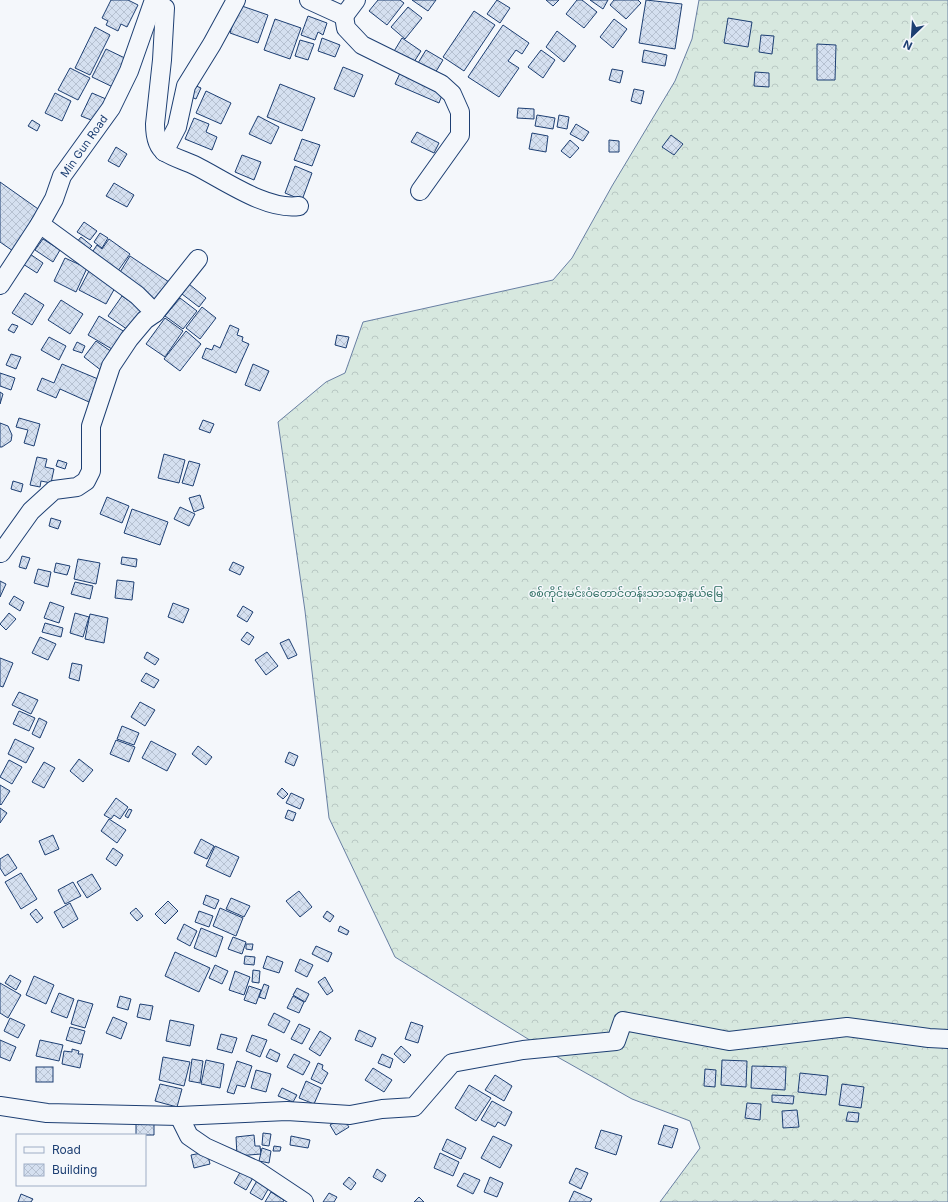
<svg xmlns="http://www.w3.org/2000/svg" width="948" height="1202" font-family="Inter,'Noto Sans Myanmar',sans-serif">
<defs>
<pattern id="forest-crowns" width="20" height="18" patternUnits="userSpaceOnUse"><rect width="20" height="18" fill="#d7e8df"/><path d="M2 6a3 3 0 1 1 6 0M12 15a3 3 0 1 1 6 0" fill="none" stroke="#b8c8c3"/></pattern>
<pattern id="building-cross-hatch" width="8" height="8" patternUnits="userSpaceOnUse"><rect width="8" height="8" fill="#d5e0f0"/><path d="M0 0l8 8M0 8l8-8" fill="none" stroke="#b6c1d1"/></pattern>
</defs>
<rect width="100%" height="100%" fill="#f4f7fb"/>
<polygon fill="url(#forest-crowns)" stroke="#687fa3" points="699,0 948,0 948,1202 660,1202 700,1148 690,1121 632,1099 554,1055 395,957 329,818 305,611 278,422 326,382 345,373 363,322 553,280 572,258 612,186 675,81 692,39"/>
<g fill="url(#building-cross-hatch)" stroke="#1d3f73">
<polygon points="111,0 128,0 138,5 127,27 121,24 118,31 106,25 108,21 102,18"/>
<polygon points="378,0 400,0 404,3 387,25 369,11"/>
<polygon points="412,0 436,0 428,11"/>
<polygon points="497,0 510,8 500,23 487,14"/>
<polygon points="546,0 559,0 553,6"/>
<polygon points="577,0 582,0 597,12 584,28 566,14"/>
<polygon points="590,0 608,0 603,9"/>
<polygon points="614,0 638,0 641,3 626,19 610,5"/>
<polygon points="646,0 682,4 675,49 639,43"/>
<polygon points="239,5 268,15 258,43 230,33"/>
<polygon points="408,7 422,18 405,39 391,27"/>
<polygon points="474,11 495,25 464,71 443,57"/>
<polygon points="308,16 327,23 323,35 318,32 315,40 301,35"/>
<polygon points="728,18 752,22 748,47 724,43"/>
<polygon points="275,19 301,28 290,59 264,50"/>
<polygon points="614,19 627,29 613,48 600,37"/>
<polygon points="503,25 529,43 522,54 516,50 508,61 519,68 499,97 468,77"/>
<polygon points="95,27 110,35 90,75 75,68"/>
<polygon points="557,31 576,46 564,62 546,47"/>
<polygon points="761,35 774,36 772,54 759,52"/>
<polygon points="322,38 340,45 335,57 318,51"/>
<polygon points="402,38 421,51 412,65 393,53"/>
<polygon points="300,40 314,44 308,60 295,56"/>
<polygon points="817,44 836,45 835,80 817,80"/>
<polygon points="106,49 129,60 115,88 92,77"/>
<polygon points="426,50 443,60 432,78 415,68"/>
<polygon points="541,50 555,60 543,78 528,67"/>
<polygon points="644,50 667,55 665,66 642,62"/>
<polygon points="343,67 363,75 354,97 334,89"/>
<polygon points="70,68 90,78 78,100 58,90"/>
<polygon points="612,69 623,71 620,83 609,80"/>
<polygon points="401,71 444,90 439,103 395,84"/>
<polygon points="755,72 769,73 769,87 754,86"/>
<polygon points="280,84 315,98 302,131 267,117"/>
<polygon points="194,85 201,88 196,99 189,96"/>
<polygon points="634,89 644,91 641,104 631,101"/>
<polygon points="206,91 231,103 221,124 196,113"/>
<polygon points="55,93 71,101 62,121 45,113"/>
<polygon points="92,93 106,99 96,122 81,116"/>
<polygon points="518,108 534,109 534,119 517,118"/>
<polygon points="537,115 555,118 553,129 535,126"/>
<polygon points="559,115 569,117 567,129 557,127"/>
<polygon points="258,116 279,127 271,144 249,134"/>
<polygon points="194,118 209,124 206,132 217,137 212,150 185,139"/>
<polygon points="32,120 40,125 37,131 28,126"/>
<polygon points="576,124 589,132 583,141 570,134"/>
<polygon points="417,132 439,143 434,153 411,142"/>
<polygon points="532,133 548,136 546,152 529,149"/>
<polygon points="671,135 683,144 674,155 662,147"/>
<polygon points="302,139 320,145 312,166 294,160"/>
<polygon points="570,140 579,148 570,158 561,151"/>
<polygon points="609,140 619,141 619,152 609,152"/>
<polygon points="116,147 127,154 119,167 108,161"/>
<polygon points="242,155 261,162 254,180 235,172"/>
<polygon points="295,166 312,173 302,200 285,193"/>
<polygon points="0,182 41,211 13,251 0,242"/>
<polygon points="114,183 134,195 127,207 106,196"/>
<polygon points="84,222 97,231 90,240 77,232"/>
<polygon points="100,233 108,238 102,248 94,242"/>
<polygon points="81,237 92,246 87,251 76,243"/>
<polygon points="43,239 60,250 53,262 35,250"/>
<polygon points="109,239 130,254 115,275 89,257 97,245 102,249"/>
<polygon points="30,254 43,263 37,273 23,264"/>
<polygon points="130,256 169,282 156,302 117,277"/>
<polygon points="65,258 87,268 76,292 54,281"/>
<polygon points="89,271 116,286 106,304 79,290"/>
<polygon points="189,284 206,298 199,307 182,294"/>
<polygon points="25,293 44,305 32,325 12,313"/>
<polygon points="122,296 145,312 131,332 108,316"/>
<polygon points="180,298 197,311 183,329 165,316"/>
<polygon points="61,300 83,314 70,334 48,320"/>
<polygon points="202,307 216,318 200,339 186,328"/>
<polygon points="99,316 128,334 117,352 88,335"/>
<polygon points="165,318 183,331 165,357 146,344"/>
<polygon points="12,324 18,326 14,333 8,330"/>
<polygon points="230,325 239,329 237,335 243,337 242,341 249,344 236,373 202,358 206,348 212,350 214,345 220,348"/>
<polygon points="186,331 201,344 180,371 164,359"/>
<polygon points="337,335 349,337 346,348 335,345"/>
<polygon points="49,337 66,346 59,360 41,350"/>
<polygon points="96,341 112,352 102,371 84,357"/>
<polygon points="77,342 85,346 82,353 73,350"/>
<polygon points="11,354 21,357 16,369 6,365"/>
<polygon points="62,364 98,379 89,402 60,389 56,398 37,390 42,378 54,383"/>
<polygon points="253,364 269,371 260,391 245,385"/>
<polygon points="0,373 15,378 11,390 0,386"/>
<polygon points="0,392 3,394 0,404"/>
<polygon points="19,418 40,424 34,446 24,443 28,430 16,427"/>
<polygon points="203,420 214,424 210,433 199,429"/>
<polygon points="0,423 8,426 12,435 11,441 2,447 0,447"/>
<polygon points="164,454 185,460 179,483 158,478"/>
<polygon points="37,457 47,459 45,467 54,469 51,483 41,481 40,487 30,485"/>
<polygon points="58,460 67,463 65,469 56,466"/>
<polygon points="189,461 200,464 193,486 182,483"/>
<polygon points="13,481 23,484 21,492 11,489"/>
<polygon points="200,495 204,508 194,512 189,498"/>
<polygon points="107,497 129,506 122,523 100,514"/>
<polygon points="180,507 195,514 189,526 174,519"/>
<polygon points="132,509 168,522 160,545 124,533"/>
<polygon points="51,518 61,521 58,529 49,526"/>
<polygon points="22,556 30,558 26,569 19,567"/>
<polygon points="122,557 137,559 136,567 121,564"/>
<polygon points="78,559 100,563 96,584 74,579"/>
<polygon points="233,562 244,567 240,575 229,570"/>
<polygon points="56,563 70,566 67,575 54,572"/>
<polygon points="38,569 51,572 48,587 34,583"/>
<polygon points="117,580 134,582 132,600 115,598"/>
<polygon points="0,581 6,584 0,597"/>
<polygon points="75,582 93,586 90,599 71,594"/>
<polygon points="14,596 24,602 20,611 9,604"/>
<polygon points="50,602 64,607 59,623 44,618"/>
<polygon points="173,603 189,609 183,623 168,617"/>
<polygon points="243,606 253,612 247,622 237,616"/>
<polygon points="9,613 16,619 6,630 0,624"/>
<polygon points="75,613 89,617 83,637 70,633"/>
<polygon points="90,614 108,618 104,643 85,639"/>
<polygon points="45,623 63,628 61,637 42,632"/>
<polygon points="247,632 254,637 249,645 241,640"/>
<polygon points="40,637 56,644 48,660 32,653"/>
<polygon points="289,639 297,655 288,659 280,643"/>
<polygon points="147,652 159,659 155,665 144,658"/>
<polygon points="267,652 278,666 266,675 255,660"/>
<polygon points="0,658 13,663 3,687 0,686"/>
<polygon points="72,663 82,665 79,681 69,678"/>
<polygon points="146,673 159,680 154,688 141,681"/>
<polygon points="19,692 38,700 31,714 12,705"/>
<polygon points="140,702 155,710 145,726 131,717"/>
<polygon points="19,711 35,718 29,731 13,724"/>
<polygon points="39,718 47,722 40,738 32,734"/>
<polygon points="122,726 139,733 134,745 117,739"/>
<polygon points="15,739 34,748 26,763 8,754"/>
<polygon points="116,740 135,747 129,762 110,754"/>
<polygon points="151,741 176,754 167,771 142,758"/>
<polygon points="198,746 212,757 206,765 192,754"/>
<polygon points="289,752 298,756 294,766 285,762"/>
<polygon points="79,759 93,770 83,782 70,771"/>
<polygon points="9,760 22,767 12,784 0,777"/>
<polygon points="44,762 55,768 44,788 32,782"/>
<polygon points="0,785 10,791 1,805 0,804"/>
<polygon points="282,788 288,794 283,799 277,794"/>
<polygon points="291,793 304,799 300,809 286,803"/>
<polygon points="116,798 128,807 120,819 114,815 111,819 104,815"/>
<polygon points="0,808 7,813 0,823"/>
<polygon points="129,809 132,810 128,818 125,816"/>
<polygon points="288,810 296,813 293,821 285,818"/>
<polygon points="109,819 126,830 117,843 101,831"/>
<polygon points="53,835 59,849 45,855 39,841"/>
<polygon points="201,839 214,846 207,859 194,853"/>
<polygon points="215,846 239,857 230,877 206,866"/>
<polygon points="113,848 123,855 116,866 106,859"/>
<polygon points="8,854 17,868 5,876 0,868 0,859"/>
<polygon points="21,873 37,899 21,909 5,882"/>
<polygon points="92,874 101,889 87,898 77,882"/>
<polygon points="73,882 81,896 65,904 58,890"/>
<polygon points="299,891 312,907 300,917 286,901"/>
<polygon points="206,895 219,900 215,909 203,904"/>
<polygon points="231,898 250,906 244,917 226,909"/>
<polygon points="168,901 178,911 165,924 155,914"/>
<polygon points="70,903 78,919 63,928 54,912"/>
<polygon points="136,908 143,916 137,921 130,913"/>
<polygon points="220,908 243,918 236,936 213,926"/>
<polygon points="36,909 43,918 37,923 30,914"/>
<polygon points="199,911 213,916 209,927 195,922"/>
<polygon points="327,911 334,916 330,922 323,917"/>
<polygon points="184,924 197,931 190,946 177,939"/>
<polygon points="340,926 349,931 347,935 338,931"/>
<polygon points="201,928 223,937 216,957 194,948"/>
<polygon points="233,937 246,942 242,954 228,949"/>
<polygon points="246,944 253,944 252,950 246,949"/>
<polygon points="316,946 332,953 328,962 312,954"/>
<polygon points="175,952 210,968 199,992 165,976"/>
<polygon points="245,956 255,957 254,965 244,964"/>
<polygon points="267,956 283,962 279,973 263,968"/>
<polygon points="300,959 313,965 307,977 295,971"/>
<polygon points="215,965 228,971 222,984 209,978"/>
<polygon points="253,970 260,971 259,983 252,982"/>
<polygon points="235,971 250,977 244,995 229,990"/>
<polygon points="10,975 21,981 16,990 5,983"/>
<polygon points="34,976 54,985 46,1004 26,995"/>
<polygon points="325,977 333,991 327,995 318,982"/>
<polygon points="0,983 21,995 8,1018 0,1013"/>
<polygon points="264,984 269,986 265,999 259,997"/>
<polygon points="249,986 261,990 256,1004 244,1000"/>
<polygon points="297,988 309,994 305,1002 293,995"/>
<polygon points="59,993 74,999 67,1018 51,1012"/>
<polygon points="120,996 131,999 128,1010 117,1007"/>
<polygon points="293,996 304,1002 299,1013 287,1008"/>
<polygon points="78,1000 93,1004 85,1028 71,1024"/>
<polygon points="140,1004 153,1006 150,1020 137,1017"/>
<polygon points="274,1013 290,1021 284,1033 268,1025"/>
<polygon points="113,1017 127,1023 121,1039 106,1033"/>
<polygon points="10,1018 25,1025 18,1038 4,1031"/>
<polygon points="170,1020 194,1025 190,1046 166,1041"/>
<polygon points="411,1022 423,1026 418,1043 405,1039"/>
<polygon points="299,1024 310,1029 302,1044 291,1039"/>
<polygon points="70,1027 85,1031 81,1044 66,1040"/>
<polygon points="359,1030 376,1038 372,1047 355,1040"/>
<polygon points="320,1031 331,1038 320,1056 309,1049"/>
<polygon points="221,1034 237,1038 232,1053 217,1049"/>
<polygon points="252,1035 267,1040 260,1057 246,1051"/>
<polygon points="0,1040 16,1047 10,1061 0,1057"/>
<polygon points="40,1040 63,1045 59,1061 36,1056"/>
<polygon points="401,1046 411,1055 404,1063 394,1054"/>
<polygon points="72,1049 79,1051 78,1054 83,1054 80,1068 62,1064 64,1051 72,1052"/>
<polygon points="270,1049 280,1054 277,1062 266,1057"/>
<polygon points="294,1054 310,1062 303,1075 287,1067"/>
<polygon points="382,1054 393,1059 390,1068 378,1063"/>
<polygon points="163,1057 190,1062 184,1086 159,1080"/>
<polygon points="192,1059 203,1061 200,1083 189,1081"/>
<polygon points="206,1060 224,1064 220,1088 201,1084"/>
<polygon points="722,1060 747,1061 746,1087 721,1085"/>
<polygon points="237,1061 252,1066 245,1087 237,1085 234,1094 227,1092"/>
<polygon points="318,1063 323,1065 322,1069 328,1073 322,1084 311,1079"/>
<polygon points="752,1066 786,1067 785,1090 751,1088"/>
<rect x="36" y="1067" width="17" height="15"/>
<polygon points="373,1068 392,1080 384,1092 365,1080"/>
<polygon points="705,1069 716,1070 715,1087 704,1086"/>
<polygon points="256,1070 271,1074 266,1092 251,1088"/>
<polygon points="800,1073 828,1076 826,1095 798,1092"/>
<polygon points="495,1075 512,1086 504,1101 485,1090"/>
<polygon points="306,1081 321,1088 314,1104 299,1098"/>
<polygon points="160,1084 182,1089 177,1107 155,1101"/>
<polygon points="842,1084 864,1087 861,1108 839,1105"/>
<polygon points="469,1085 491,1098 476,1121 455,1108"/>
<polygon points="282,1088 297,1095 293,1102 278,1096"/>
<polygon points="772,1095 794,1096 793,1104 772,1102"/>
<polygon points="492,1101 512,1112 505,1126 498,1122 495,1127 481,1120"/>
<polygon points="747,1103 761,1104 760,1120 745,1118"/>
<polygon points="797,1110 799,1127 783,1128 782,1111"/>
<polygon points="848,1112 859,1113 858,1122 846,1121"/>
<polygon points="342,1117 349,1127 336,1135 330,1125"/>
<polygon points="136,1121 154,1122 154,1135 136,1135"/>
<polygon points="664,1125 678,1129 672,1148 658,1144"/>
<polygon points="601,1130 622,1136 616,1155 595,1148"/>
<polygon points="263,1133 271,1134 269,1146 262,1145"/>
<polygon points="254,1135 255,1146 260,1146 261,1154 237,1156 236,1137"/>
<polygon points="291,1136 310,1140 308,1148 290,1145"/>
<polygon points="493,1136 512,1145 500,1168 481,1158"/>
<polygon points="447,1139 466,1148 461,1159 442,1150"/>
<polygon points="274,1146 281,1147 280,1151 273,1151"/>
<polygon points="262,1148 271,1151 269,1163 259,1161"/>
<polygon points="207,1152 210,1164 194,1168 191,1155"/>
<polygon points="440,1153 459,1162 453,1176 434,1168"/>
<polygon points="576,1168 588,1173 581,1189 569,1183"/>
<polygon points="242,1169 254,1176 246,1190 234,1183"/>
<polygon points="377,1169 386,1175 382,1182 373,1177"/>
<polygon points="464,1173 480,1180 473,1194 457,1186"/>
<polygon points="259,1177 271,1184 262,1200 250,1193"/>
<polygon points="349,1177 356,1183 351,1190 343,1184"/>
<polygon points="490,1177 503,1183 497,1197 484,1192"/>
<polygon points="574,1191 592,1199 590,1202 569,1202"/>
<polygon points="271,1192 284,1200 283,1202 265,1202"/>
<polygon points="329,1193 337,1197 334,1202 323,1202"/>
<polygon points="21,1194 33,1199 31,1202 18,1202"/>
<polygon points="419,1197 424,1202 414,1202"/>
</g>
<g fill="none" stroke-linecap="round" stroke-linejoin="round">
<g stroke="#1d3f73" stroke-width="20">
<g id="minor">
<polyline points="309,0 344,16 356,0"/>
<path d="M154,1L165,8L162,60L155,124C155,134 156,146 165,152C174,158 186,161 196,166C224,180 267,211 299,206"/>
<polyline points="344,16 346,28 362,45 441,84 452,94 460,112 460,135 420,191"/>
<polyline points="164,152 177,127 186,86 212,44 236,0"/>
<polyline points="0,285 40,224 54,199 62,176 111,108 129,71 154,0"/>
<polyline points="155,313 198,259"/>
<polyline points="1,553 31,511 54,490 77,487 86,481 91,471 91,426 111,366 129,339 145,320 155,313 137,295 40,224"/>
<polyline points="0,1106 47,1113 179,1116 287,1111 350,1115 382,1109 414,1107 452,1063 523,1050 616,1041 623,1021 729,1041 847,1027 929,1038 948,1039"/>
<polyline points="179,1116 189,1136 205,1147 256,1170 304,1202"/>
</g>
</g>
<use href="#minor" stroke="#f4f7fb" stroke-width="18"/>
</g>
<g text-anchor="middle" stroke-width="3" stroke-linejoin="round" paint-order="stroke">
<g font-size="11" fill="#1d3f73" stroke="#f4f7fb">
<text transform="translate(84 146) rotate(-55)" y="4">Min Gun Road</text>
</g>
<g font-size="11" fill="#2c6c60" stroke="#f4f7fb">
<text x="626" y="597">စစ်ကိုင်းမင်းဝံတောင်တန်းသာသနာ့နယ်မြေ</text>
</g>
</g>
<rect x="16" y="1134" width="130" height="52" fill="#f4f7fb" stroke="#9eadc5"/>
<rect x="24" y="1147" width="20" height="6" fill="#f4f7fb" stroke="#9eadc5"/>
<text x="52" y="1154" font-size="12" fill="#1d3f73">Road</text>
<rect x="24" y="1164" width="20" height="12" fill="url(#building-cross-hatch)" stroke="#9eadc5"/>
<text x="52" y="1174" font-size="12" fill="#1d3f73">Building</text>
<g transform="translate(912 36) rotate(205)" stroke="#f4f7fb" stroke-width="3" paint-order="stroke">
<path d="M0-3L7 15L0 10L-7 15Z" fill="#1d3f73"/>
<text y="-6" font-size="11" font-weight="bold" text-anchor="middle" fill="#1d3f73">N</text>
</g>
</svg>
